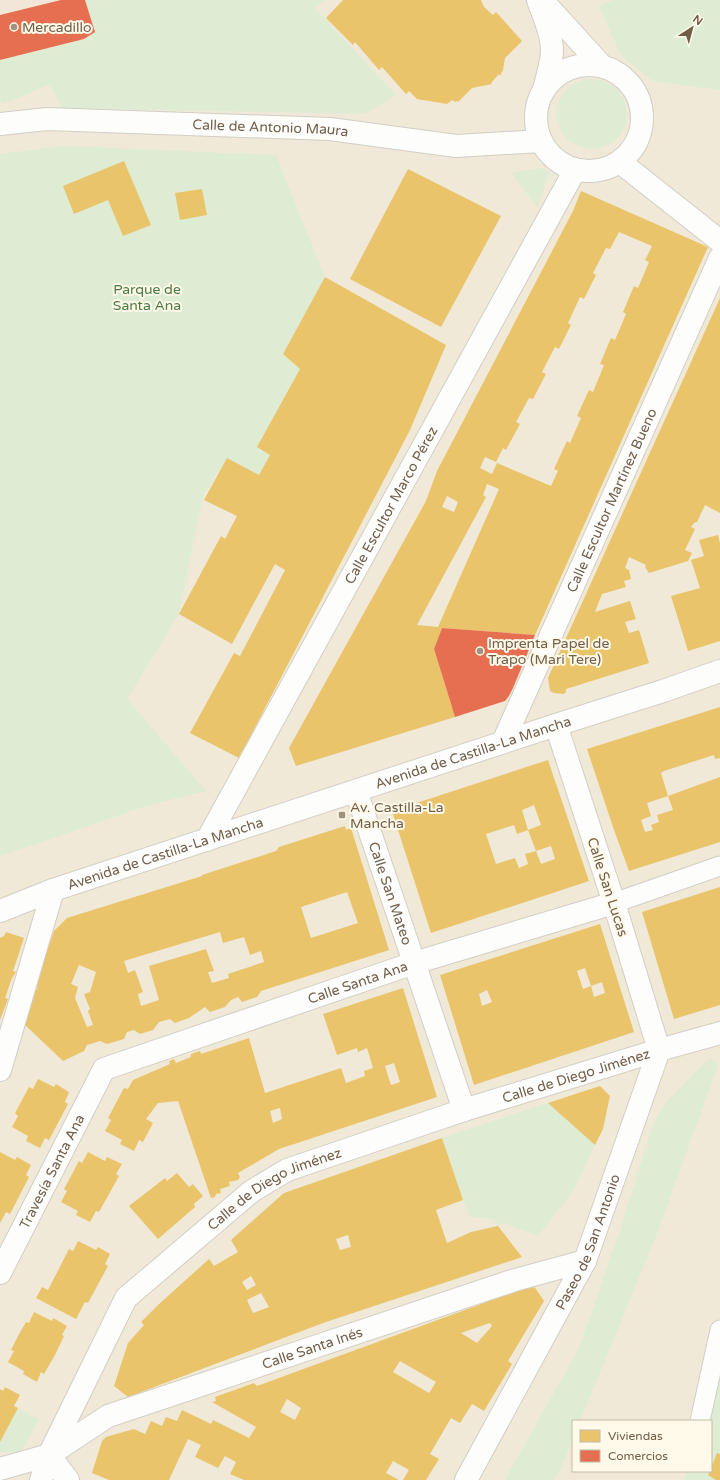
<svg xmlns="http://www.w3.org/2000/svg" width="720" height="1480" font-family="'Varela Round',sans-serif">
<rect width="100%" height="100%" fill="#f4f2e8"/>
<path fill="#f0e9d8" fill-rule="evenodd" d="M0,0H720V1480H0ZM573,1421H711V1471H573Z"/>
<polygon fill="#f2e6d8" points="0,0 57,0 0,54"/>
<g fill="#ddecd3">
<polygon points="85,0 324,0 315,8 396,95 365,114 63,108 49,85 2,104 0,98 0,60 84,39 95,31"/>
<polygon points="613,0 720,0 720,90 653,81 621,55 599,6"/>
<circle cx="592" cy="114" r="35"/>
<polygon points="64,146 276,155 325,277 283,354 300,369 257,447 270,455 259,475 227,458 203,496 179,614 127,699 206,791 149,805 0,856 0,154"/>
<polygon points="542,168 549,174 537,207 512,173"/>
<polygon points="710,1058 718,1065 657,1234 580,1421 573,1421 573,1439 559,1472 554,1480 505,1480 580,1346 619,1233 654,1122 664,1105"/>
<polygon points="548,1103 595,1145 574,1190 538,1236 505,1223 497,1226 494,1219 469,1216 442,1138"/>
<polygon points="718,1380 720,1380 720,1454 717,1453 711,1468 711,1421 704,1421"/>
<polygon points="18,1408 39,1419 21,1453 0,1452 0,1442"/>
<polygon points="686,1471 710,1471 708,1475 716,1480 684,1480"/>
</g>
<g fill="#e9c46a" fill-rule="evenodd">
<polygon points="343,0 481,0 484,7 493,15 496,12 522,41 505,58 503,70 500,76 499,74 491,83 492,84 472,88 458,102 457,101 455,102 452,100 447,104 417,99 409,91 406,94 382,67 379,70 355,42 353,45 326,18"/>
<polygon points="124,161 151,225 123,236 108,200 74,214 63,186"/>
<polygon points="408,169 501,216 441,327 350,279"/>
<polygon points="202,189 207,215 180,220 175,193"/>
<path d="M581,191L708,247L535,635L442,628L434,649L455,717L296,766L289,748L426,501L437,471L573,211ZM619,232L652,246L645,260L649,262L638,288L634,286L623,312L626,314L615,340L611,338L600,364L604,365L593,392L589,390L577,416L581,418L570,443L567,441L554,469L558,471L551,486L497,463L492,474L480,468L485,457L496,462L503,448L506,450L520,424L516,422L529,398L533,399L546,374L542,372L555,347L559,349L571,325L568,323L580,297L584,299L596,275L593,273L606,248L610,249ZM487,484L499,489L438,627L417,625L486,497L483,495ZM447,496L458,502L454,512L442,507Z"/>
<polygon points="325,277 446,345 410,430 239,758 190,733 234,653 240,656 285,570 275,564 232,644 179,614 221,536 225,539 237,516 204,500 227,458 259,475 270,455 257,447 300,369 283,354"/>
<polygon points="720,298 720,513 705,505 697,522 694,523 691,527 695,529 685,550 692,553 688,561 649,573 645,567 646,565 629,557 625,568 629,570 631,579 624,581 626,587 602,594 595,612 630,601 636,619 625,622 629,633 639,630 649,663 566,689 566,692 564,694 554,693 550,691 548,678"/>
<polygon points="718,535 720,543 720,641 688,651 671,596 700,588 691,560 704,556 699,540"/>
<path d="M720,707V758L715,759L714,755L664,771L661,773L668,796L720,777V842L629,871L614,830L587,749ZM668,796L673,810L657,815L659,822L651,825L653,830L645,832L641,820L651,816L647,803Z"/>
<path d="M548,760L589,881L431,933L392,811ZM534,805L541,825L528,830L522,810ZM514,825L517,834L528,830L536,851L551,846L555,859L541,864L536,851L525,854L528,864L519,868L515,858L496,864L486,834Z"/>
<path d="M345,826L346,830L351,828L389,950L261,991L257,997L242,1002L238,997L231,1000L225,1007L210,1012L205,1007L189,1018L175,1023L170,1019L159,1022L153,1030L140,1034L134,1030L127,1032L124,1039L107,1044L100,1041L87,1045L84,1051L63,1061L24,1024L30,1003L34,999L32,997L33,992L38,988L35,986L54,931L67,918L202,876V875L276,851L279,847ZM347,892L358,923L311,938L301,907ZM220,932L223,943L244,937L250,955L261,951L264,962L228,974L229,978L212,983L208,972L214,971L206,949L149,966L159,1000L141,1006L138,994L143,992L135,970L128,973L124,961ZM79,965L96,972L90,992L84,994L90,1009L88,1011L93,1025L87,1027L75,998L78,987L71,984Z"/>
<polygon points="720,887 720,1005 674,1019 642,912"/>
<path d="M600,924L634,1032L474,1085L440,975ZM585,968L591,986L602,982L605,993L594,997L591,986L583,989L577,971ZM487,990L492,1002L482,1006L479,994Z"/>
<polygon points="6,932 24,938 13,971 16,972 12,978 5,998 8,999 0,1020 0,938 4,936"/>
<path d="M403,988L437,1097L279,1149L238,1173L240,1177L238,1180L229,1182L230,1186L220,1189L221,1193L216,1194L215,1197L211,1198L178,1101L158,1103L146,1119L153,1123L143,1142L139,1140L134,1151L120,1144L122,1140L105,1131L111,1120L108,1118L124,1088L128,1089L133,1080L170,1064L169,1061L174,1059L176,1063L191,1057V1054L200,1051L201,1054L249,1038L265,1093L341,1068L346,1083L365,1076L364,1071L373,1068L367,1048L358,1052L357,1048L337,1055L323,1014ZM394,1063L400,1082L391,1085L385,1066ZM280,1108L282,1119L273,1123L270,1111Z"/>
<polygon points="38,1079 54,1087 56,1084 69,1092 65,1102 68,1104 49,1140 45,1138 40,1148 26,1141 28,1136 12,1127 18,1116 15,1113 21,1102 29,1087 33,1089"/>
<polygon points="600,1086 610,1096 603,1129 595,1145 548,1103"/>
<path d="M442,1138L463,1200L436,1210L447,1243L471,1232L498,1226L522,1257L323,1323L128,1397L114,1386L128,1343L144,1325L141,1322L158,1305L209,1259L214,1266L238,1252L231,1240L284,1193ZM348,1235L351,1247L340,1250L336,1239ZM251,1276L256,1285L247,1290L242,1282ZM261,1293L269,1307L253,1313L247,1300Z"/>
<polygon points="0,1152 15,1160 17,1157 31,1165 26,1175 29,1177 10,1214 6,1212 0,1223"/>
<polygon points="88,1152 105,1161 107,1157 122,1164 116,1174 119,1176 99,1212 96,1211 90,1222 76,1215 78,1211 61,1202 67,1191 64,1189 79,1161 82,1163"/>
<polygon points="177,1173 189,1187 193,1184 203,1196 194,1204 195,1207 158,1239 129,1206 165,1178 167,1181"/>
<polygon points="78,1241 96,1250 98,1247 110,1254 105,1264 108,1266 88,1303 85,1302 76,1319 36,1298 42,1287 48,1290 69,1249 73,1251"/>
<path d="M533,1285L544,1301L508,1361L512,1364L484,1411L472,1404L460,1423L451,1418L430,1454L439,1459L426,1480H403L409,1470L393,1461L386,1473L399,1480H244L230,1474L236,1462L225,1456L218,1468L195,1457L201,1445L188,1439L169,1480H109L92,1473L102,1441L106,1437L134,1429L145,1434L151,1421L162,1426L166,1417L177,1421L182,1410L211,1424L213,1420L249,1438L256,1427L212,1402L216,1401L215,1397L254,1383L257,1386ZM490,1323L492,1326L477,1343L461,1333ZM400,1361L436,1382L429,1393L393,1372ZM287,1399L301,1408L295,1420L280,1412Z"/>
<polygon points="34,1312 52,1321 53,1318 67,1326 62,1335 64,1336 55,1355 44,1374 41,1372 37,1382 23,1374 24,1371 8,1362 14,1351 11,1350 18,1336 26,1322 29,1323"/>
<polygon points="5,1387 20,1395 14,1406 18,1408 0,1442 0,1389 3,1391"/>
<polygon points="717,1453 720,1454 720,1480 716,1480 708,1475"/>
</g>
<g fill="#e76f51">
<polygon points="61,0 85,0 95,32 84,39 0,60 0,15"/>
<polygon points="442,628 535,635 513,688 509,696 505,701 455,717 434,649"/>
</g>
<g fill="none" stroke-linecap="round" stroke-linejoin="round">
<g stroke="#d2cec5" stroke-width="21">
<g id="pedestrian">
<polyline points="614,903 720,866"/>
<polyline points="700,1421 720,1330"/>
</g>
</g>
<g stroke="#d2cec5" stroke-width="24">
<g id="minor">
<path d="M538,0C544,17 552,34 552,52C551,65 547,77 544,90"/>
<polyline points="542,0 602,66"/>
<circle cx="589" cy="118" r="53"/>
<path id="s1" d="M0,124L47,119L330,129L456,146L541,141"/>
<polyline points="620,162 720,241"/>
<path id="s2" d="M503,742L720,258"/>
<path id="s3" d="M356,791L464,1110"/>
<path id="s4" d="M207,840L575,170"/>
<polyline points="0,1070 53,890"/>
<path id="s5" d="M0,1273L104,1069L414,963L614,903"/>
<path id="s6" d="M49,1455L108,1416L515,1280L585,1261"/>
<polyline points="49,1455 68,1480"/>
<path id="s7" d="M0,1469L49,1455L126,1298L252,1191L287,1170L464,1110L659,1050L614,903L556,725"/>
<polyline points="41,1480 49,1455"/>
<path id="s8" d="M466,1480L585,1261L659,1050L720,1033"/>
</g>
</g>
<g stroke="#d4cfc6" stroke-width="24">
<g id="secondary">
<path id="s9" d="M0,911L53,890L556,725L663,691L720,671"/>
</g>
</g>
<use href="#pedestrian" stroke="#fdfdfc" stroke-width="19"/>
<use href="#minor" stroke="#fdfdfc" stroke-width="22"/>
<use href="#secondary" stroke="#fdfdfc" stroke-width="22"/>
</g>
<g fill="#9e9281" stroke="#fef9e8" stroke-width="1.5">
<circle cx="14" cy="27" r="4"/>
<circle cx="480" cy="651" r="4"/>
<rect x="338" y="811" width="8" height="8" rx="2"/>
</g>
<g text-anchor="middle" stroke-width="4" stroke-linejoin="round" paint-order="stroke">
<g font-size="14" fill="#705e4a" stroke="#fef9e8" text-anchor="start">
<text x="22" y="32">Mercadillo</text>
<text x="488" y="648">Imprenta Papel de<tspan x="488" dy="16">Trapo (Mari Tere)</tspan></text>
<text x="350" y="812">Av. Castilla-La<tspan x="350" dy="16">Mancha</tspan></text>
</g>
<g font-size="14" fill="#705e4a" stroke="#fef9e8">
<text dy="5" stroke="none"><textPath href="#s1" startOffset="271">Calle de Antonio Maura</textPath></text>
<text dy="5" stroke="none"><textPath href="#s2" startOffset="265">Calle Escultor Martínez Bueno</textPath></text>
<text dy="5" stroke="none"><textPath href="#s4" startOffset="382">Calle Escultor Marco Pérez</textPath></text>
<text dy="5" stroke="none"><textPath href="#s9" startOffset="499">Avenida de Castilla-La Mancha</textPath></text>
<text dy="5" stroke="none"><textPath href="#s9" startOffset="175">Avenida de Castilla-La Mancha</textPath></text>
<text transform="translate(608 887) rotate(72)" y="5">Calle San Lucas</text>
<text dy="5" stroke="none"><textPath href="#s3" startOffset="108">Calle San Mateo</textPath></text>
<text dy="5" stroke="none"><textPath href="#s5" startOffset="497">Calle Santa Ana</textPath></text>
<text dy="5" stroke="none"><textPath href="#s7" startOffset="736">Calle de Diego Jiménez</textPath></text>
<text dy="5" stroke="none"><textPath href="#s5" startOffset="114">Travesía Santa Ana</textPath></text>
<text dy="5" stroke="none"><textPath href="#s7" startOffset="412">Calle de Diego Jiménez</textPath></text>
<text dy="5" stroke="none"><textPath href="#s8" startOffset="268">Paseo de San Antonio</textPath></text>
<text dy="5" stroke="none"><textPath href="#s6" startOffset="286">Calle Santa Inés</textPath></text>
</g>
<g font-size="14" fill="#4d7b46" stroke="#fef9e8">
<text x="147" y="294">Parque de<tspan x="147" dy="16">Santa Ana</tspan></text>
</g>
</g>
<rect x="572" y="1420" width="140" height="52" fill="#fef9e8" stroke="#c5bba9"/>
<rect x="580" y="1430" width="20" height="12" fill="#e9c46a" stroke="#c5bba9"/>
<text x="608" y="1440" font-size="12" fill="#705e4a">Viviendas</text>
<rect x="580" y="1450" width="20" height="12" fill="#e76f51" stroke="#c5bba9"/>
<text x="608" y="1460" font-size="12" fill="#705e4a">Comercios</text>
<g transform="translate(692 28) rotate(36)" stroke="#fef9e8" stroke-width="3" paint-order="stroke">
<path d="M0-3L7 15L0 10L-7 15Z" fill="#705e4a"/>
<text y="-6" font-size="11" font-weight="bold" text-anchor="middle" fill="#705e4a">N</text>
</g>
</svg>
